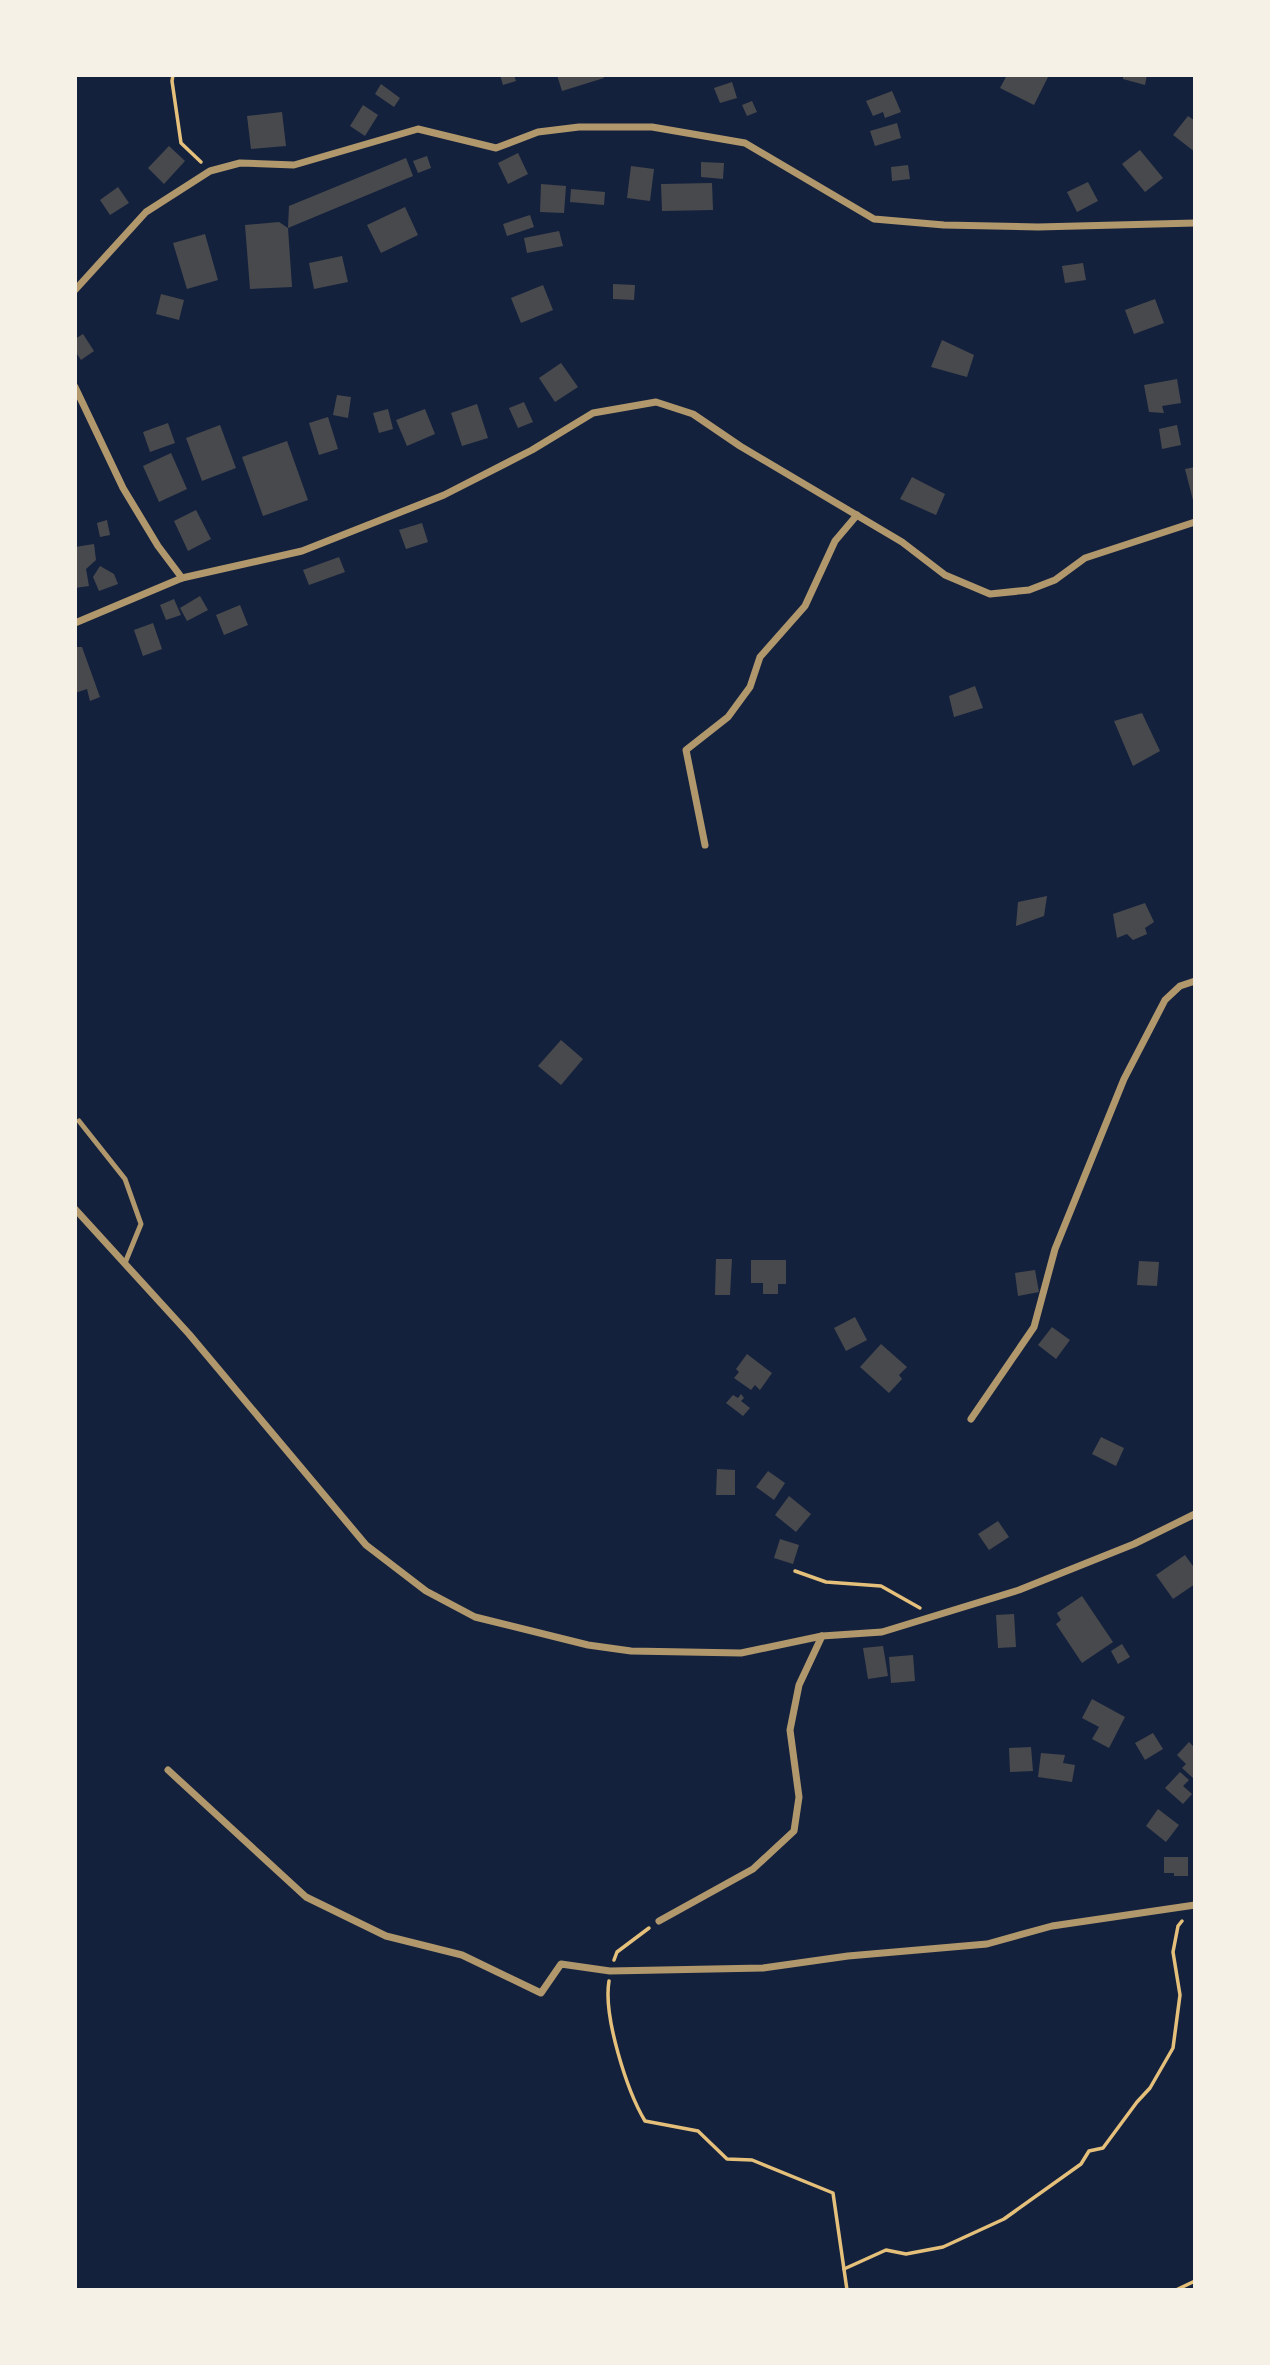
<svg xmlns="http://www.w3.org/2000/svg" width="1270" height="2365" font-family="Commissioner,sans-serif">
<rect width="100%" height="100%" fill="#14213d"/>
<g fill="#48494c">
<polygon points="500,75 514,75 516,81 503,85"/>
<polygon points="557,75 603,75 604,78 562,91"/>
<polygon points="1007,75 1049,75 1034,105 1000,88"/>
<polygon points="1123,75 1147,75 1145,85 1123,79"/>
<polygon points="732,82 737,98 720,103 714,88"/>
<polygon points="381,84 400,98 394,107 375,94"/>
<polygon points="892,91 901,112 885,118 883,112 873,116 866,101"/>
<polygon points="752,101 757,112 747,116 742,105"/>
<polygon points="363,105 378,115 365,136 350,126"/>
<polygon points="282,112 286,146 251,149 247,116"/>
<polygon points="1188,116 1195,121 1195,152 1173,135"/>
<polygon points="897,123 901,138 875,146 870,131"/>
<polygon points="169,146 185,161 164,184 148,168"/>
<polygon points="1140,150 1163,178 1145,192 1122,164"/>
<polygon points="518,153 528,174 508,184 498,163"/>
<polygon points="427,156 431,168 418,173 413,161"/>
<polygon points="406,158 413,176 288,228 289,206"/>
<polygon points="701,162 724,163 723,179 701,177"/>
<polygon points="908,165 910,179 892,181 891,167"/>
<polygon points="631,166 654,169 650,201 627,198"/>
<polygon points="1088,182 1098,201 1077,212 1067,192"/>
<polygon points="712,183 713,210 662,211 661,184"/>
<polygon points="541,184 566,186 564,213 540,212"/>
<polygon points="118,187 129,203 110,215 100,200"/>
<polygon points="571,189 605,192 604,205 570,202"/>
<polygon points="405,207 418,235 381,253 367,225"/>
<polygon points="530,215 534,227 507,236 503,224"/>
<polygon points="279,222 288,228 292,287 250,289 245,225"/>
<polygon points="559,231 563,246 527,253 524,238"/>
<polygon points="205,234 218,280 187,289 173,243"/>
<polygon points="342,256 348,282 314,289 309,263"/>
<polygon points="1083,263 1086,280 1065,283 1062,266"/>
<polygon points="613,284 635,285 634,300 613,299"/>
<polygon points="543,285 553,310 521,323 511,298"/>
<polygon points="161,294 184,300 179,320 156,314"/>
<polygon points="1155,299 1164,323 1134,334 1125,310"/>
<polygon points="83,334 94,351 81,360 75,351 75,339"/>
<polygon points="942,340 974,355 967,377 931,367"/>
<polygon points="561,363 578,387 555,402 539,378"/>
<polygon points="1177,379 1181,403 1162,406 1164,413 1149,412 1144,385"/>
<polygon points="337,395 351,397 348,418 333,415"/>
<polygon points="524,402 533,422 518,428 509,408"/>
<polygon points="477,404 488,438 462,446 451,413"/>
<polygon points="388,409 393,429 379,433 373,413"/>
<polygon points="425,409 435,434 407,446 396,420"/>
<polygon points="328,417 338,449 319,455 309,423"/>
<polygon points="168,423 175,443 150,452 143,432"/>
<polygon points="220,425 236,468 202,481 186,438"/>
<polygon points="1177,425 1181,445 1162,449 1159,429"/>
<polygon points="287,441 308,500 263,516 242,457"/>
<polygon points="171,453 187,489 159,502 143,466"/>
<polygon points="1195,467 1195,504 1194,504 1185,469"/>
<polygon points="912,477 945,494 936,515 900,499"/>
<polygon points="196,510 211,539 188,551 174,521"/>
<polygon points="107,520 110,535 100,537 97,523"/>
<polygon points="422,523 428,542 406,549 399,530"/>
<polygon points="94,544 96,560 86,569 89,586 75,588 75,547"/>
<polygon points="339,557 345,572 309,585 303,570"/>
<polygon points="100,566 114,574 118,584 99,591 93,577"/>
<polygon points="200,596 208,610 187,621 180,608"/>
<polygon points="174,599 181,615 166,620 160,605"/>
<polygon points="240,605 248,625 224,635 216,615"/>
<polygon points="153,623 162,649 143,656 134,630"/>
<polygon points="75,647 82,647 100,697 90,701 87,689 75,693"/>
<polygon points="975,686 983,708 954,717 949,696"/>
<polygon points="1142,713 1160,751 1133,766 1114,721"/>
<polygon points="1047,896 1044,916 1016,926 1018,902"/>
<polygon points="1145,903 1154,922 1145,928 1147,934 1133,940 1127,934 1117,938 1113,914"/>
<polygon points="561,1040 583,1059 561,1085 538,1066"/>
<polygon points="716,1259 732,1259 730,1295 715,1295"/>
<polygon points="751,1260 786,1260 786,1284 778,1284 778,1294 763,1294 763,1283 751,1283"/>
<polygon points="1139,1261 1159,1262 1157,1286 1137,1285"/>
<polygon points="1035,1270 1039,1292 1018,1296 1015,1273"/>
<polygon points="855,1317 867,1340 846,1351 834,1328"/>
<polygon points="1052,1327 1070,1340 1056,1359 1038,1345"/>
<polygon points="881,1344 907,1367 899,1375 902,1379 889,1393 860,1367"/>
<polygon points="747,1354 772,1373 760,1390 755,1385 751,1390 734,1378 739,1372 736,1369"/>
<polygon points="741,1394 744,1398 741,1401 750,1408 743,1416 726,1403 733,1395 738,1398"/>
<polygon points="1101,1437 1124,1448 1116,1466 1092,1454"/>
<polygon points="717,1469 735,1470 735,1495 716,1495"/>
<polygon points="768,1471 785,1483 774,1500 756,1487"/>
<polygon points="789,1496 811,1514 796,1532 775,1515"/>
<polygon points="998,1521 1009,1537 989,1550 978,1534"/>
<polygon points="780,1539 799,1545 793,1564 774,1558"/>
<polygon points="1185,1555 1195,1569 1195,1584 1173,1599 1156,1575"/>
<polygon points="1082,1596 1113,1642 1082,1663 1056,1624 1061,1620 1057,1613"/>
<polygon points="1014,1614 1016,1647 998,1648 996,1615"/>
<polygon points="1122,1644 1130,1657 1118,1664 1111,1651"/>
<polygon points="883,1646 888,1676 868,1679 863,1648"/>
<polygon points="913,1655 915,1681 891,1683 889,1657"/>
<polygon points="1092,1699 1125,1717 1109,1748 1092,1739 1099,1727 1082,1718"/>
<polygon points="1153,1733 1163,1749 1145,1760 1135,1743"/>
<polygon points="1189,1742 1195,1748 1195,1776 1193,1778 1182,1768 1186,1764 1177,1755"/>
<polygon points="1031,1747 1033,1771 1010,1772 1009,1748"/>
<polygon points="1041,1753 1065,1755 1063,1763 1075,1765 1072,1782 1038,1777"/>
<polygon points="1180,1772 1189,1780 1183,1786 1192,1794 1183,1804 1165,1788"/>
<polygon points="1158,1809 1179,1825 1166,1842 1146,1826"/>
<polygon points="1164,1857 1188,1857 1188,1876 1174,1876 1174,1873 1164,1873"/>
</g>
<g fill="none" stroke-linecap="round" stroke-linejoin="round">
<g stroke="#e5c07b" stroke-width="3.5">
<polyline points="173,75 172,81 181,143 201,162"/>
<polyline points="795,1571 826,1582 881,1586 920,1608"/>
<polyline points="614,1960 617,1952 649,1928"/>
<path d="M609,1981C603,2016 627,2091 645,2121L698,2131L727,2159L752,2160L833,2193L847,2290"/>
<polyline points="844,2269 886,2250 906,2254 943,2247 1004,2219 1081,2164 1089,2151 1103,2148 1137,2102 1150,2088 1173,2048 1180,1995 1173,1952 1178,1926 1182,1921"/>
<polyline points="1176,2290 1195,2281"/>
</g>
<polyline stroke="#b1986c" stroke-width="5" points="79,1121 125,1179 141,1224 125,1263"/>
<g stroke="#b1986c" stroke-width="7">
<polyline points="75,290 146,212 210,171 240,163 294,165 418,129 496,148 538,132 579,127 652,127 745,143 874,219 944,225 1038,227 1195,223"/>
<polyline points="75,387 123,488 158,546 182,578"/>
<polyline points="75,623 182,578 302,551 444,495 532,450 593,413 656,402 693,414 740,446 902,542 945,575 990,594 1029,590 1055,580 1085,558 1195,522"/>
<polyline points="705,845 686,750 728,717 750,687 760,657 805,606 835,541 857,515"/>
<polyline points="75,1209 189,1334 366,1545 426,1591 475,1617 588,1645 631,1651 741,1653 822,1636 882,1632 1019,1590 1134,1544 1195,1514"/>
<polyline points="971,1419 1034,1327 1055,1249 1124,1079 1165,1000 1180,986 1195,981"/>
<polyline points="168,1770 306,1897 386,1936 462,1955 541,1993 561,1964 610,1971 763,1968 848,1956 987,1944 1052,1926 1195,1905"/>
<polyline points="659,1921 753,1869 794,1831 799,1797 790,1730 799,1685 822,1636"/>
</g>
</g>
<rect width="1270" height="2365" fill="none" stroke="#f6f1e7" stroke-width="154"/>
</svg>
